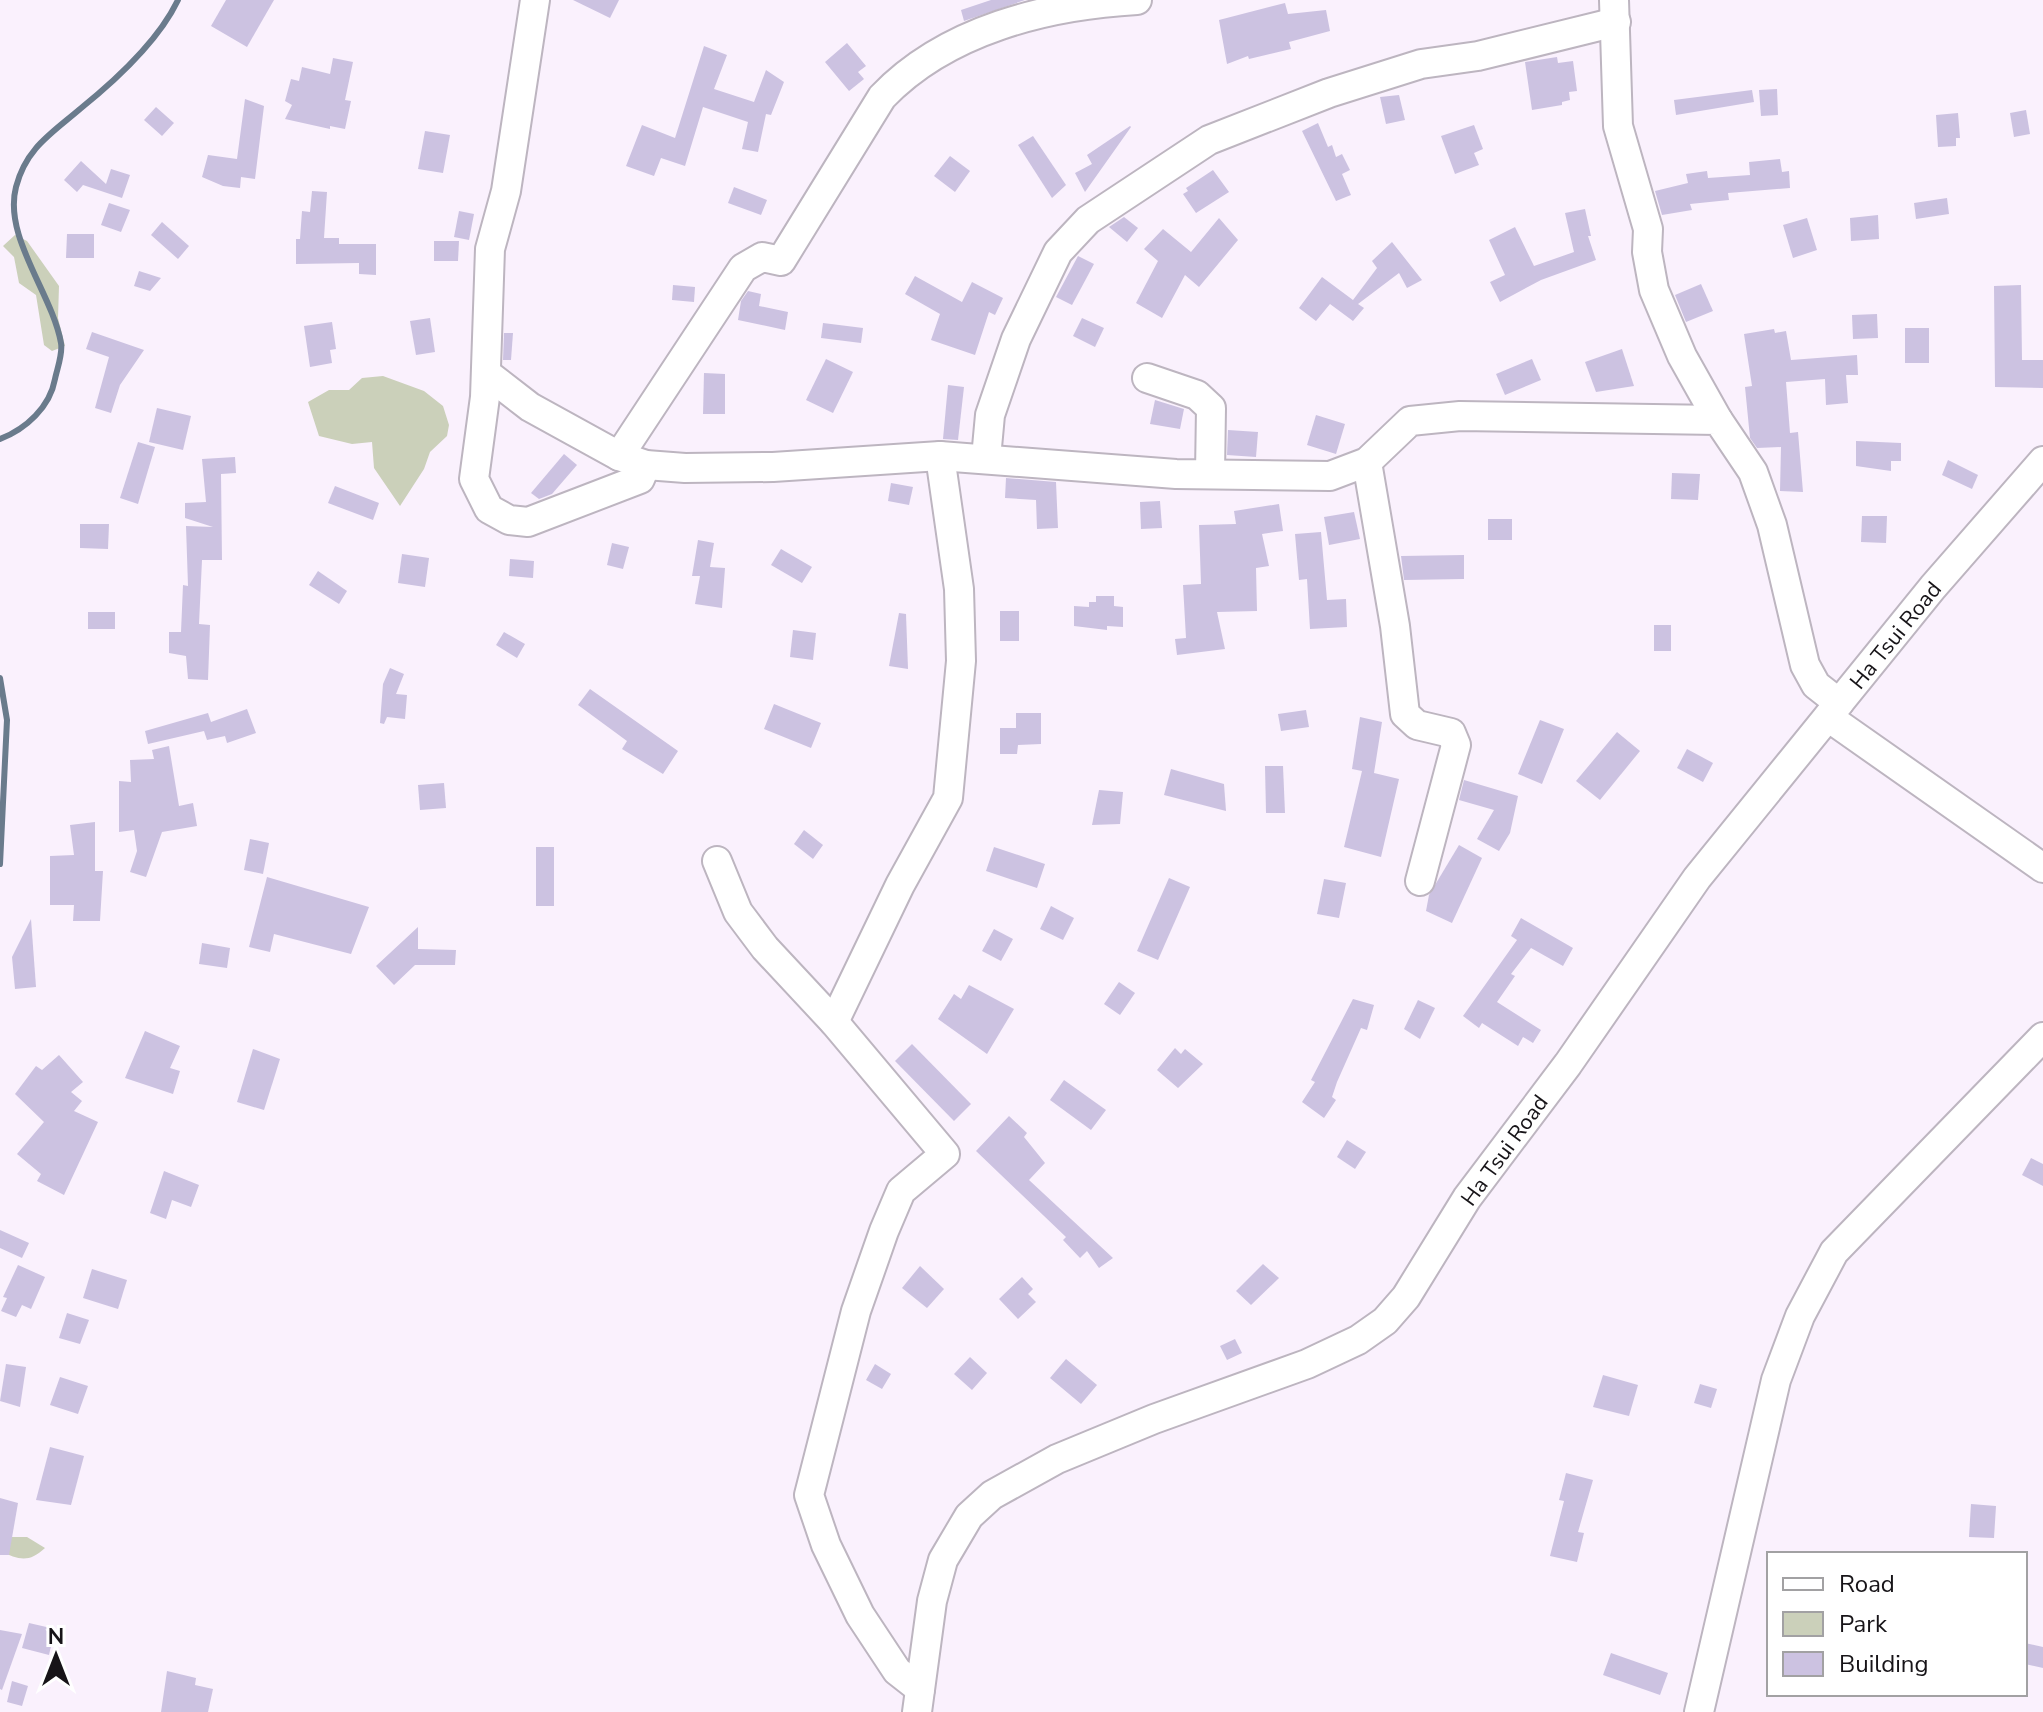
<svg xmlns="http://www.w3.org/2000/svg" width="2043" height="1712" font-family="'Nunito Sans',sans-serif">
<rect width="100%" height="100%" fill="#faf1fd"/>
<g fill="#cbd0ba">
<polygon points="15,235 27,241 59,286 58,318 65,346 52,351 44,345 36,295 19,283 14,257 3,246"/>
<polygon points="383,376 424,391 443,406 449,425 447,436 430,452 424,469 400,506 374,468 372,442 352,444 319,436 308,402 329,390 349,390 362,378"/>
<path d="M0,1537H27L45,1548C29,1563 19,1560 0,1551Z"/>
</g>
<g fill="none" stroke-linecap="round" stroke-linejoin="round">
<g stroke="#6a7b8c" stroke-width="6">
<path d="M0,439C26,429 50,407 55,379C57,369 63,354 61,343C52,293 3,237 16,187C26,148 52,133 80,109C116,80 158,42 178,0"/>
<polyline points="0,678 7,720 0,864"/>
</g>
</g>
<g fill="#ccc2e1">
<polygon points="226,0 274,0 247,47 211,26"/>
<polygon points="573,0 619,0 610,18"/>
<polygon points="991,0 1025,0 964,21 961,10"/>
<polygon points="1285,3 1288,14 1326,10 1330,31 1289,42 1291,49 1249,59 1248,56 1227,64 1219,20"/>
<polygon points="847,43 866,66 858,72 864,79 849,91 825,62"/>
<polygon points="704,46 727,55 714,89 754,102 766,70 784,82 771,115 766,114 758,152 742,149 748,122 703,107 685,166 661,158 654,176 626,166 642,125 675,138"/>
<polygon points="1557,57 1558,63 1573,61 1577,91 1569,92 1570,100 1562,102 1562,105 1532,110 1525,62"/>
<polygon points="333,58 353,62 345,100 351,101 345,129 330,126 330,129 285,119 292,105 285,101 291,79 299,81 302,67 330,74"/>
<polygon points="1777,89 1778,115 1761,116 1759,90"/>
<polygon points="1752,90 1754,102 1676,115 1674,100"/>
<polygon points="1399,95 1405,120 1386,124 1380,97"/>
<polygon points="245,99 264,106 255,179 241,177 240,188 223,186 202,177 208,155 237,159"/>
<polygon points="156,107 174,123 162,136 144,120"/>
<polygon points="2026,110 2030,134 2014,137 2010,113"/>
<polygon points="1958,113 1960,138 1956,138 1956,146 1938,147 1936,115"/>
<polygon points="1318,123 1328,147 1332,145 1336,157 1342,154 1350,170 1342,174 1351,195 1336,201 1302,131"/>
<polygon points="1474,125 1483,149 1474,153 1479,165 1455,174 1441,136"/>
<polygon points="1130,126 1131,127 1085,192 1075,173 1092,164 1087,155"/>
<polygon points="425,131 450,135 443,173 418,169"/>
<polygon points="1033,136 1066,185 1052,198 1018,145"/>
<polygon points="950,156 970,171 955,192 934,176"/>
<polygon points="1780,159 1782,172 1789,171 1790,188 1728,193 1729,200 1690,204 1692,210 1662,215 1655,191 1688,183 1686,174 1707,171 1708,178 1750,175 1749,162"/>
<polygon points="81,161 106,184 111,169 130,175 122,198 83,185 77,192 64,180"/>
<polygon points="1213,170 1229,192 1196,213 1183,194 1188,191 1186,188"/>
<polygon points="734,187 767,200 761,215 728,203"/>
<polygon points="312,191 327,192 324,238 339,238 339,244 376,244 376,275 359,274 359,263 296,264 296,239 300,239 302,211 310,212"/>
<polygon points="1947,198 1949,214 1916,219 1914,203"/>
<polygon points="109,203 130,210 121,232 101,225"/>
<polygon points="1585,209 1591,236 1588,236 1596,260 1541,280 1500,302 1490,282 1505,275 1489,240 1515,227 1534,266 1574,252 1565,213"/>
<polygon points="459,211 474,214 469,240 454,237"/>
<polygon points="1878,215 1879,239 1851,241 1850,218"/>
<polygon points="1124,217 1138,228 1127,242 1109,227"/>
<polygon points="1219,218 1238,240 1199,287 1185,275 1162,318 1136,303 1158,261 1144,249 1163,229 1191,252"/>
<polygon points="1807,218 1817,250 1793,258 1783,225"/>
<polygon points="162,222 189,246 178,259 151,235"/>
<polygon points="67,234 94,234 94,258 66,258"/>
<polygon points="434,241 459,241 458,261 434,261"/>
<polygon points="1392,242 1422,280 1407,288 1399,273 1358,304 1364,308 1353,321 1330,304 1316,321 1299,308 1322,277 1353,300 1377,268 1372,261"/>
<polygon points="1078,256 1094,264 1072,305 1056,297"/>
<polygon points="139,271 161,278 150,291 134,286"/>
<polygon points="915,276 962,302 972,282 1003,298 995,315 989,312 975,355 931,340 940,314 905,294"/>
<polygon points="1701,284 1713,311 1686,322 1675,295"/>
<polygon points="673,285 695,287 694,302 672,300"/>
<polygon points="2021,285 2022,360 2043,360 2043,388 1995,387 1994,286"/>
<polygon points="748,291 761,294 759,306 788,312 785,330 738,320 741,301"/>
<polygon points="1877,314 1878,338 1853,339 1852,315"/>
<polygon points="430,318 435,352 416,355 410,321"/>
<polygon points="1082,318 1104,328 1095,347 1073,336"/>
<polygon points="332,322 336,349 330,350 332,363 310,367 304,326"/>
<polygon points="823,323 863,328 861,343 821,338"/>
<rect x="1905" y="328" width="24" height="35"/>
<polygon points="1774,329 1775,333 1786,331 1791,360 1857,355 1858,375 1846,375 1848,403 1826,405 1825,379 1786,382 1790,433 1798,432 1803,492 1780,491 1781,447 1757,448 1750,438 1745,387 1752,386 1744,334"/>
<polygon points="92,332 144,350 120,385 111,413 95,408 109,357 86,349"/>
<polygon points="504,333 513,333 511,360 503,360"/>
<polygon points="1622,349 1634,386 1596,392 1585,362"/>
<polygon points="826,359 853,372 833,413 806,400"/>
<polygon points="1532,359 1541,380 1505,395 1496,374"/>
<polygon points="704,373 725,374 725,414 703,414"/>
<polygon points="948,385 964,387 958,440 943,439"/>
<polygon points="1155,400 1184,409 1180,429 1150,424"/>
<polygon points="157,408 191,416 183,450 149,442"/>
<polygon points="1316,415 1345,424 1336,454 1307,445"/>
<polygon points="1228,430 1258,432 1256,457 1227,455"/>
<polygon points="1856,441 1901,443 1901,461 1891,461 1891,471 1856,466"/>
<polygon points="138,442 155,447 138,504 120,498"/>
<polygon points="564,454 577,465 552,494 539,499 531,493"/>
<polygon points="235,457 236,473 221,474 222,560 202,560 199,624 210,625 208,680 188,679 186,656 169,653 169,632 181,632 183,585 188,586 186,526 213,527 185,518 185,503 206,502 202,459"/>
<polygon points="1948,460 1978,475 1972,489 1942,475"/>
<polygon points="1672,473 1700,474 1698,500 1671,499"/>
<polygon points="1006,478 1056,482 1058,528 1037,529 1036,500 1005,498"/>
<polygon points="891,483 913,487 909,505 888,501"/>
<polygon points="335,486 379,503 373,520 328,503"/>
<polygon points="1160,501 1162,528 1141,529 1140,502"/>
<polygon points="1279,504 1283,531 1262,534 1269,566 1256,568 1257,611 1217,612 1225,649 1177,655 1175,639 1186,638 1183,585 1201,584 1199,525 1236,524 1234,511"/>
<polygon points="1354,512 1360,539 1329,545 1324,517"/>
<polygon points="1862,516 1887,516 1886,543 1861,542"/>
<rect x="1488" y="519" width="24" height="21"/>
<polygon points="80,524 109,524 108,549 80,548"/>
<polygon points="1321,532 1327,600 1346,599 1347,627 1310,629 1307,579 1299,580 1295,534"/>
<polygon points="698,540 714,543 710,567 725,568 722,608 695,604 700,576 692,576"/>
<polygon points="612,543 629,547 623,569 607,565"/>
<polygon points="781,549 812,567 802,583 771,565"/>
<polygon points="402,554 429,558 425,587 398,583"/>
<polygon points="1464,555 1464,579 1404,580 1401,556"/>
<polygon points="510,559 534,561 533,578 509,576"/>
<polygon points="318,571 347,591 339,604 309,585"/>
<polygon points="1096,596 1114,596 1114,606 1123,607 1123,627 1107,626 1107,630 1074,626 1074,606 1089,607 1089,602 1096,602"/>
<rect x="1000" y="611" width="19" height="30"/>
<rect x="88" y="612" width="27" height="17"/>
<polygon points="899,613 906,614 908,669 889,666"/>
<rect x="1654" y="625" width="17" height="26"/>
<polygon points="793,630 816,633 813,660 790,657"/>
<polygon points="504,632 525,644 517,658 496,645"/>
<polygon points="390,668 404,674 396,694 407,695 405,719 387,717 384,724 380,723 383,684"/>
<polygon points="590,689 678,751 663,774 622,749 627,741 578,705"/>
<polygon points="774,704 821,723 811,748 764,729"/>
<polygon points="247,709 256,733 227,743 225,736 207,740 204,731 148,744 145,731 208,713 211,722"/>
<polygon points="1306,710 1309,727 1281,731 1278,714"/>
<polygon points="1016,713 1041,713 1041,744 1018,745 1017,754 1000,754 1000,728 1016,728"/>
<polygon points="1360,717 1382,722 1374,773 1399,779 1381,857 1344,847 1362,771 1352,769"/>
<polygon points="1540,720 1564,729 1542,784 1518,774"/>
<polygon points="1617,732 1640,751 1600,800 1576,781"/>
<polygon points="169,746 179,806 193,803 197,826 162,832 146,877 130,872 137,851 134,830 119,832 119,781 131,782 130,760 154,759 152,750"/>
<polygon points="1687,749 1713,763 1703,782 1677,768"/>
<polygon points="1265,766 1283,766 1285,813 1266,813"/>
<polygon points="1171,769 1224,784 1226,811 1164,795"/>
<polygon points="1464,780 1518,796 1510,833 1499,851 1477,839 1494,810 1459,800"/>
<polygon points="444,783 446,808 420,810 418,785"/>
<polygon points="1099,790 1123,792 1120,824 1092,825"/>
<polygon points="95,822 95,871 103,871 100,921 73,921 74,905 50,905 50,856 74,855 70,825"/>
<polygon points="804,830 823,845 813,859 794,844"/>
<polygon points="250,839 269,843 263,874 244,870"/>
<polygon points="1459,845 1482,858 1452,923 1426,911 1429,895"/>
<rect x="536" y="847" width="18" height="59"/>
<polygon points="994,847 1045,864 1037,888 986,871"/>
<polygon points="267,877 369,907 351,954 274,934 270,952 249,947"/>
<polygon points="1169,878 1190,887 1158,960 1137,951"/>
<polygon points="1324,879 1346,883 1339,918 1317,914"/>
<polygon points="1051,906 1074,918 1063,940 1040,929"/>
<polygon points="1521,918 1573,948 1563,966 1531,948 1511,974 1515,976 1497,1002 1541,1030 1533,1043 1523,1037 1518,1046 1482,1023 1479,1028 1463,1016 1517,940 1511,936"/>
<polygon points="31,919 36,987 15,989 12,957"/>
<polygon points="418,927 418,949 456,950 455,965 415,965 394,985 376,966"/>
<polygon points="994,929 1013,939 1001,961 982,951"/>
<polygon points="202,943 230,948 227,968 199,964"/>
<polygon points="1119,982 1135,993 1120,1015 1104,1004"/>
<polygon points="969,985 1014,1009 987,1054 938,1019 954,994 961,999"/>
<polygon points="1353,999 1374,1005 1367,1030 1361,1028 1337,1082 1332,1097 1336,1100 1324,1118 1302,1102 1315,1082 1311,1080"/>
<polygon points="1418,1000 1435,1008 1420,1039 1404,1029"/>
<polygon points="145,1031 180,1046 170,1068 180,1071 173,1094 125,1078"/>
<polygon points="912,1044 971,1104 954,1121 895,1061"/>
<polygon points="1175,1048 1181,1054 1185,1049 1203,1064 1178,1088 1157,1070"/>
<polygon points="253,1049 280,1059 264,1110 237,1102"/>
<polygon points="59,1055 83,1082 71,1092 82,1101 74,1111 98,1122 64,1195 37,1181 41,1174 17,1154 44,1122 15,1094 36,1066 42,1070"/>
<polygon points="1064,1080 1106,1110 1091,1130 1050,1100"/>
<polygon points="1009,1116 1027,1133 1024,1137 1045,1163 1029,1180 1113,1258 1099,1268 1087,1251 1080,1258 1063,1240 1066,1237 976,1151"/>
<polygon points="1347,1140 1366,1152 1355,1169 1337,1157"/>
<polygon points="2031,1158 2043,1164 2043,1186 2022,1175"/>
<polygon points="164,1171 199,1185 191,1207 172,1200 166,1219 150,1213"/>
<polygon points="0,1230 29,1243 22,1258 0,1248"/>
<polygon points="1263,1264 1279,1278 1251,1305 1236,1291"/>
<polygon points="18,1265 45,1277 31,1309 22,1305 16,1317 1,1311 7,1298 3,1297"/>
<polygon points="920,1266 944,1289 927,1308 902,1288"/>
<polygon points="92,1269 127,1280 118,1309 83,1298"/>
<polygon points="1022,1277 1033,1289 1028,1294 1036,1302 1018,1319 999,1299"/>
<polygon points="67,1313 89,1320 80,1344 59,1338"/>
<polygon points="1235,1339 1242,1353 1227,1360 1220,1346"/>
<polygon points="970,1357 987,1373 972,1390 954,1374"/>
<polygon points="1066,1359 1097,1385 1081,1404 1050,1378"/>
<polygon points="6,1364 26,1367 20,1407 0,1401"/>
<polygon points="875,1364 891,1374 882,1389 866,1380"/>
<polygon points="1603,1375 1638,1385 1629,1416 1593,1407"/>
<polygon points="60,1377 88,1386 78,1414 50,1405"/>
<polygon points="1700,1384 1717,1389 1711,1408 1694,1403"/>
<polygon points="50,1447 84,1456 71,1505 36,1500"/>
<polygon points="1566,1473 1593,1480 1578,1532 1584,1533 1577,1562 1550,1556 1564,1501 1559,1500"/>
<polygon points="0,1498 18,1503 9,1555 0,1555"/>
<polygon points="1971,1504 1996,1506 1994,1538 1969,1537"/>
<polygon points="29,1623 55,1629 49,1655 22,1648"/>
<polygon points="0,1630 22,1634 2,1690 0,1689"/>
<polygon points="2025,1643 2043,1647 2043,1668 2025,1664"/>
<polygon points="1611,1653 1668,1673 1660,1695 1603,1675"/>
<polygon points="167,1671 196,1678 195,1685 213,1689 208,1712 161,1712"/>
<polygon points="12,1681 28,1686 22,1706 7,1702"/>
</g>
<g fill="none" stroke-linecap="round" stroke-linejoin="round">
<g stroke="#bdb5c0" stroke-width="32">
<g id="minor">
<polyline points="535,0 506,191 490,249 485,397 474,479 489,509 509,520 528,522 640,479 646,465"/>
<polyline points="1614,0 1618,126 1648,229 1647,252 1654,290 1682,356 1718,420"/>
<polyline points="486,373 530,407 619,456 646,465 685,468 773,467 940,456 1176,474 1330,476 1367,462 1410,421 1460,416 1718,420 1753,472 1772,525 1805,665 1816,685 1839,703"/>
<polyline points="1147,378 1197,395 1211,408 1210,473"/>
<path d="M619,456L743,268L762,257L781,261L882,97C946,30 1047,5 1137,0"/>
<polyline points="986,458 990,415 1016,339 1058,252 1088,220 1209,140 1329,93 1421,64 1478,56 1616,22"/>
<polyline points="1367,462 1395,626 1405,714 1417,725 1451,733 1456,745 1420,881"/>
<polyline points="1828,717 2043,868"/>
<polyline points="717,861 738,912 765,948 834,1022 945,1154 901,1191 884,1231 856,1311 809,1495 826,1545 860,1615 897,1671 920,1689"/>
<polyline points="834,1022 900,885 948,798 961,661 959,589 940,456"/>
<polyline points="917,1712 932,1601 943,1560 969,1516 992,1495 1057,1459 1154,1419 1307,1364 1358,1340 1385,1321 1406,1297 1467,1198 1568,1064 1697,878 1933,587 2043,461"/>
<polyline points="1699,1712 1776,1380 1800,1316 1834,1252 2043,1037"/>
</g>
</g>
<use href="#minor" stroke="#fff" stroke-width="28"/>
</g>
<g text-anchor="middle" stroke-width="6" stroke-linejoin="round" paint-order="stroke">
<g font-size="22" fill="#171418" stroke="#fff">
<text transform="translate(1895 635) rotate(-51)" y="8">Ha Tsui Road</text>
<text transform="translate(1504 1150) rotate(-54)" y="8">Ha Tsui Road</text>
</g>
</g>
<rect x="1767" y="1552" width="260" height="144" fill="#ffffff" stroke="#a2a1a3" stroke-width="2"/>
<rect x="1783" y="1578" width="40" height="12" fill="#ffffff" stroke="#a2a1a3" stroke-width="2"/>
<text x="1839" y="1592" font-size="24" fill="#171418">Road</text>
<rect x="1783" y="1612" width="40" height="24" fill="#cbd0ba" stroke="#a2a1a3" stroke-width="2"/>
<text x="1839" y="1632" font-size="24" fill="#171418">Park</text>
<rect x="1783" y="1652" width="40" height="24" fill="#ccc2e1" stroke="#a2a1a3" stroke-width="2"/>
<text x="1839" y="1672" font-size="24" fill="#171418">Building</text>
<g transform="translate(56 1656)" stroke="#ffffff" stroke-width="6" paint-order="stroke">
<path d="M0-6L14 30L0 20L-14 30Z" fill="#171418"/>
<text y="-12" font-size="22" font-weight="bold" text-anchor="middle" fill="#171418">N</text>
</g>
</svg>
